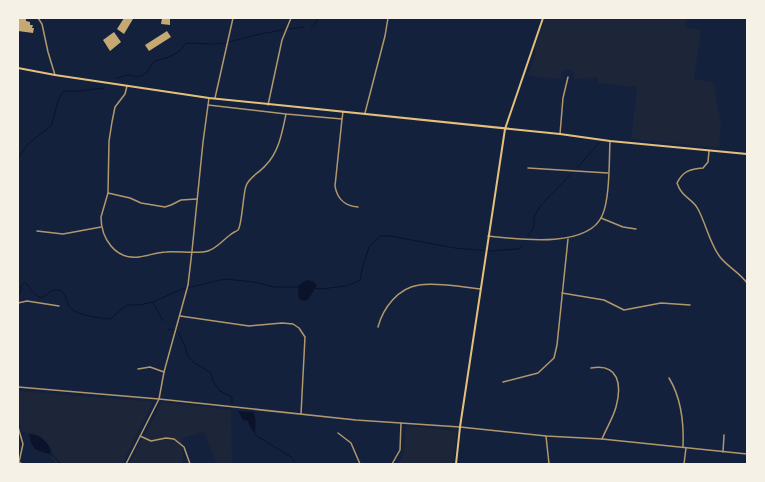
<svg xmlns="http://www.w3.org/2000/svg" width="765" height="482" font-family="'PT Sans Narrow',sans-serif">
<rect width="100%" height="100%" fill="#14213d"/>
<g fill="#1d2539">
<polygon points="545,18 686,18 685,27 701,30 694,79 713,82 721,123 719,148 631,139 637,87 598,83 598,77 574,79 574,73 568,69 564,70 561,74 562,79 528,76 537,50 534,50"/>
<polygon points="19,391 153,402 122,464 54,464 56,462 50,457 53,453 50,446 39,435 23,432 18,420 18,393"/>
<polygon points="162,402 231,410 232,462 229,464 217,464 204,432 182,438 183,464 129,464"/>
<polygon points="406,426 457,431 453,464 398,464 404,453"/>
</g>
<g fill="#0b132b">
<polygon points="307,280 312,281 317,285 308,300 303,301 300,300 298,295 299,285"/>
<path d="M238,411L253,412C257,418 255,427 255,434L250,427L248,421L243,420Z"/>
<path d="M29,434C40,434 50,443 51,454C36,451 32,450 29,434Z"/>
</g>
<g fill="none" stroke-linecap="round" stroke-linejoin="round">
<g stroke="#0b132b" stroke-width="1">
<polyline points="311,26 314,26 317,19 320,18"/>
<polyline points="289,29 304,27"/>
<polyline points="229,42 260,34 283,30"/>
<path d="M117,78L128,75L139,77L147,72L154,61C168,58 178,55 186,43L213,44L226,43"/>
<polyline points="18,158 28,144 51,126 59,98 64,91 79,91 105,88"/>
<polyline points="577,168 599,143"/>
<polyline points="528,236 534,226 534,217 541,205 570,175"/>
<polyline points="314,288 320,289 347,286 360,280 362,269 369,247 380,236 390,236 455,248 489,251 518,249 523,245"/>
<path d="M18,296L21,291V286L24,283H26C31,290 33,295 42,298C53,290 61,283 67,301C68,304 68,306 71,309C82,316 98,318 110,319L127,305H139L153,302L182,289L225,279L254,282L275,287H299"/>
<polyline points="153,303 163,321"/>
<polyline points="168,329 173,330"/>
<polyline points="178,332 185,346 187,355 193,362 211,373 213,381 220,391 232,397 232,403"/>
<polyline points="255,434 257,436 291,457 296,464"/>
<polyline points="51,454 61,464"/>
</g>
</g>
<g fill="#c6a872">
<polygon points="18,18 26,19 26,21 30,22 30,25 33,25 32,28 34,28 33,33 18,31"/>
<polygon points="124,18 133,19 124,34 117,29"/>
<polygon points="162,18 170,18 170,25 161,24"/>
<polygon points="167,31 171,37 149,51 145,45"/>
<polygon points="114,32 121,42 110,51 103,40"/>
</g>
<g fill="none" stroke-linecap="round" stroke-linejoin="round">
<g stroke="#b1986c" stroke-width="1.5">
<polyline points="38,18 42,24 48,52 55,75"/>
<path d="M127,86L125,94L115,107L112,122L109,141L108,193L101,217C101,238 115,260 139,257C148,256 157,252 166,252C177,251 200,254 208,251C217,248 223,240 230,235C232,233 235,232 238,230C242,226 243,194 246,186C249,177 259,173 265,166C279,152 282,133 286,114"/>
<polyline points="215,98 233,18"/>
<polyline points="208,105 286,114 342,119 343,112"/>
<polyline points="268,105 282,40 291,18"/>
<polyline points="365,113 385,36 388,18"/>
<path d="M342,119L335,186C337,198 344,206 358,207"/>
<polyline points="560,134 563,98 568,77"/>
<path d="M709,151L708,162L703,168C690,169 683,171 677,183C682,198 692,198 698,209C706,224 710,244 720,257C728,267 740,273 747,283"/>
<polyline points="528,168 608,173"/>
<polyline points="108,193 130,198 141,203 165,207 171,205 181,200 197,199"/>
<polyline points="601,218 623,227 636,229"/>
<polyline points="37,231 63,234 101,227"/>
<path d="M488,236C517,239 587,249 602,216C610,199 609,161 610,141"/>
<polyline points="562,293 604,300 624,310 661,303 690,305"/>
<polyline points="18,303 27,301 59,306"/>
<polyline points="180,316 249,326 282,323 293,324 299,328 305,337 301,414"/>
<path d="M378,327C383,308 398,288 419,285C436,282 463,287 481,289"/>
<path d="M591,368C619,363 622,385 616,407C613,418 606,429 602,439"/>
<polyline points="138,369 150,367 164,372"/>
<path d="M669,378C682,399 684,423 683,447"/>
<polyline points="503,382 538,373 554,358 557,345 568,239"/>
<polyline points="18,427 23,444 19,462"/>
<polyline points="338,433 351,443 360,464"/>
<polyline points="140,436 151,441 166,438 174,439 184,447 190,464"/>
<polyline points="546,436 549,464"/>
<polyline points="723,452 724,435"/>
<polyline points="18,461 22,464"/>
<polyline points="126,464 159,399 164,372 188,285 192,251 203,142 209,98"/>
<polyline points="392,464 400,450 401,423"/>
<polyline points="684,464 686,448"/>
</g>
<polyline stroke="#b1986c" stroke-width="1.5" points="18,387 159,399 356,420 460,427 546,436 602,439 747,454"/>
<polyline stroke="#e5c07b" stroke-width="2" points="456,464 460,427 505,129 543,18"/>
<polyline stroke="#e5c07b" stroke-width="2" points="18,68 55,75 209,98 560,134 610,141 747,154"/>
</g>
<rect width="765" height="482" fill="none" stroke="#f6f1e7" stroke-width="38"/>
</svg>
